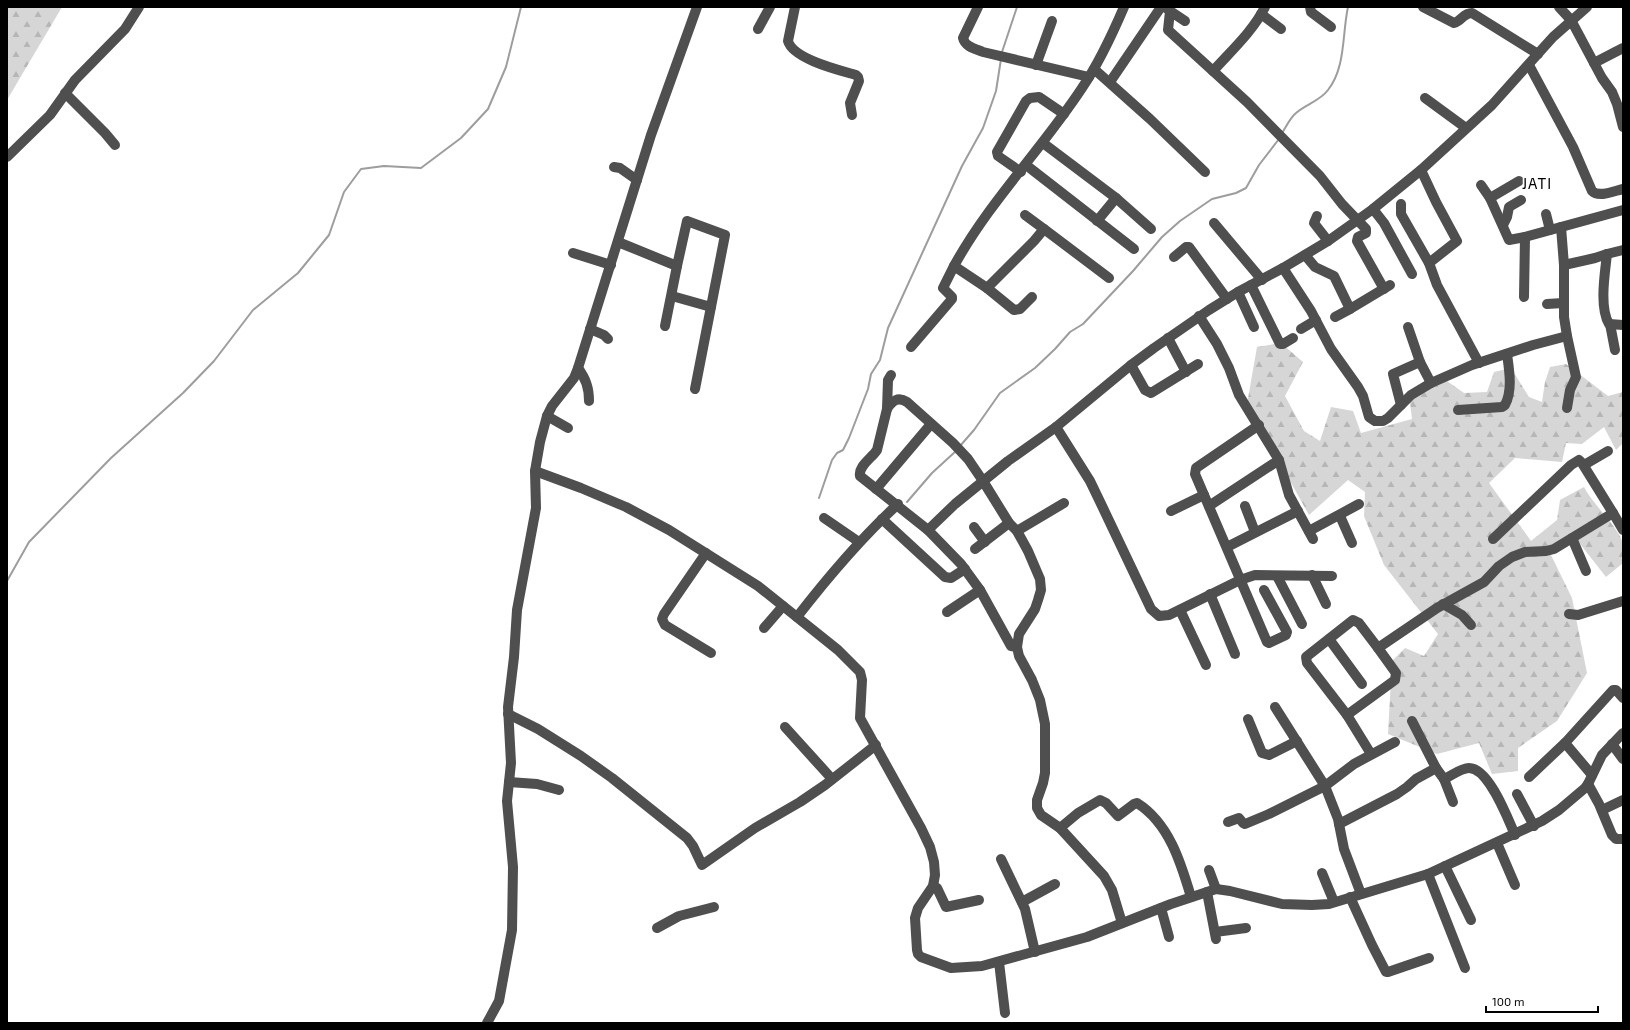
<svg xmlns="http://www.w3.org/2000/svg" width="1630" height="1030" font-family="'Exo 2',sans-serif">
<defs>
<pattern id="forest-firs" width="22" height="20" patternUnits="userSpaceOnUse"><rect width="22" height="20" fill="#d6d6d6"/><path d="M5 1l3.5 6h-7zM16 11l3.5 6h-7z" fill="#b6b6b6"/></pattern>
</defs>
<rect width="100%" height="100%" fill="#fff"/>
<g fill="url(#forest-firs)">
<polygon points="7,7 62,7 7,100"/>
<path d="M1281,343L1303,362L1285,396L1304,431L1320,441L1331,407L1353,411L1361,433L1412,419L1409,395L1447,381L1464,393L1487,392L1494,372L1511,368L1529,397L1542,402L1545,382L1550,367L1566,364L1608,396L1623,392V443L1616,450L1604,427L1582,444L1566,443L1562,462L1515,458L1489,483L1531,541L1557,520L1560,500L1584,487C1593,505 1619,527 1623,544C1624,550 1623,557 1623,563L1606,577L1577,540L1551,555L1572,598L1587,673L1557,721L1518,748V771L1492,774L1479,743L1437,754L1388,734L1392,661L1405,648L1424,656L1438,634L1384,565L1364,516L1365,492L1348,480L1309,515L1247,404L1257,347Z"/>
</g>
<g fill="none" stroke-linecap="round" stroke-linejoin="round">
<g stroke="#9d9d9d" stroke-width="2">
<polyline points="1002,52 1017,7"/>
<path d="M1282,133C1286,127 1290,118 1296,113C1306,104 1320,101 1328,90C1346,67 1342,34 1348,7"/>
<polyline points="960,446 974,430 1000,393 1035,368 1055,349 1070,332 1083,324 1133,271 1162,237 1180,221 1212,199 1236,193 1246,188 1259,165 1279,139"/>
<polyline points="819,498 832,460 837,453 843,450 849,438 868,389 871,374 880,360 888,328 962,166 983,128 996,91 1001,59"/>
<polyline points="907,502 932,473 956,451"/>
<polyline points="7,581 29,542 111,458 183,393 214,361 253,310 298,273 329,235 344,192 361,169 384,166 421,168 461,138 488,109 506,67 521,7"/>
</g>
<g stroke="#4f4f4f" stroke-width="10">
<path d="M795,7L788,41C793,59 839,70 856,75L858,77L859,81L850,103L852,115"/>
<path d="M978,7L963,38C965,47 976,49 983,52L1089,77"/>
<path d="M1165,7L1170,11L1168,30L1213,71C1231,51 1253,31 1265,7"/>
<polyline points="1310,7 1311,12 1331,27"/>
<path d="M1423,7L1454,23C1462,21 1463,13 1472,13L1538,54"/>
<polyline points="1559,7 1571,20 1602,78 1612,92 1617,104 1623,127"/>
<polyline points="1170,11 1185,21"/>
<polyline points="1261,14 1281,29"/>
<polyline points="758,29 770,7"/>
<polyline points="1594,63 1623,48"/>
<polyline points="1036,65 1052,21"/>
<path d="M1529,65L1573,147L1592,191C1599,198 1614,191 1623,189"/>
<polyline points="1094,69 1150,119 1205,172"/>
<polyline points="1213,71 1247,102 1320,176 1342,204 1366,229 1366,233 1358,237 1357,241 1384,289"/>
<polyline points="1110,82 1161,7"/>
<polyline points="65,93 105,133 115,145"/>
<polyline points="1425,98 1466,128"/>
<polyline points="1043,143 1116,198 1151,229"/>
<polyline points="7,157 50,115 75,80 125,29 139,7"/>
<polyline points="1026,165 1134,249"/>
<polyline points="614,167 620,168 637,180"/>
<polyline points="1421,170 1436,202 1457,241 1429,263"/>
<polyline points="1021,172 998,156 997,152 1026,101 1030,98 1039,97 1064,114"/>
<polyline points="1519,181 1490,198 1509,240 1525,237 1623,210"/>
<polyline points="1481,185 1490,198"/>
<polyline points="1401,204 1401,214 1429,263 1437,285 1479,363"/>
<polyline points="1373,209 1384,223 1412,274"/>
<polyline points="1546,214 1550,230"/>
<polyline points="1025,215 1044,229"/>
<polyline points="1317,216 1314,223 1328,241"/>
<polyline points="1097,221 1116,198"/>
<polyline points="1214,223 1262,280"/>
<polyline points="1503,225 1507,217 1509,207 1521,200"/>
<polyline points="618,242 677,266 687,221 725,235 695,389"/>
<polyline points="573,253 611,265"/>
<path d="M1607,254C1605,273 1599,307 1609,324L1623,325"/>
<polyline points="1305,255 1315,267 1334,276 1350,309 1390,285"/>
<polyline points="1174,257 1186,247 1189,247 1227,299"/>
<polyline points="1564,265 1595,258 1607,254 1623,250"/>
<polyline points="1283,268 1311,311 1331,349 1358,387 1363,396 1369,417 1375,421 1383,421 1388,418 1411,395 1431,383 1472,365 1533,345 1567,336 1564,317 1564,265 1561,227"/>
<path d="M1109,278L1044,229L1034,241L987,288L954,266C989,202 1042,149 1082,88C1099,63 1112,35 1124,7"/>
<polyline points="1251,285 1280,344 1283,344 1293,338"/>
<polyline points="987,288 1014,310 1020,309 1032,297"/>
<polyline points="1238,292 1254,327"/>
<polyline points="672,296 711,307"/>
<polyline points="1524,297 1525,237"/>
<polyline points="1547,304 1563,303"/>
<polyline points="1199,316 1217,344 1229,368 1239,395 1279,460 1289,495 1313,539"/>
<polyline points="1335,317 1350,309"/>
<polyline points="1610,324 1615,350"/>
<polyline points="665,326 677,266"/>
<polyline points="590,329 604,335 608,339"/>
<polyline points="1301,329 1316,320"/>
<polyline points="1168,338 1186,372"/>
<polyline points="911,347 952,299 952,297 943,288 954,266"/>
<polyline points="1420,362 1431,383"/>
<polyline points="1131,365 1145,390 1151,393 1198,364"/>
<path d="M578,368C586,379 589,388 589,401"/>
<polyline points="1401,405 1393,374 1420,362 1408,327"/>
<polyline points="1567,408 1570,390 1576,377 1567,336"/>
<polyline points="887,409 888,380 891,375"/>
<path d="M1458,410L1502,407L1505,405C1513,390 1509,369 1507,354"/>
<polyline points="547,416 568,428"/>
<polyline points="1259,425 1196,468 1195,474 1267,642 1269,643 1286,635 1287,632 1264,590"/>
<polyline points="1056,427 1090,481 1103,508 1151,609 1159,616 1169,615 1240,580 1255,575 1332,576"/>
<polyline points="1584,465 1608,451"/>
<polyline points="535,471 581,488 626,507 669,530 758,586 838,650 860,672 862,680 860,718 921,828 930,847 934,862 935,875 933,886 918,908 915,918 917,950 918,954 921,957 951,968 982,966 1087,937 1171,904 1216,889 1230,891 1282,904 1312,905 1329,904 1428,874 1542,821 1559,810 1585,788 1588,784 1602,755 1623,733"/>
<polyline points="876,489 931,424"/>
<polyline points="1209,506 1279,460"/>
<polyline points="1245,506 1255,532"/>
<polyline points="1171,511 1204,495"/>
<polyline points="1613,513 1623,530"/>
<polyline points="1340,516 1352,543"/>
<polyline points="824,518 859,542"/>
<polyline points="882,519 945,577 951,578 965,569"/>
<polyline points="974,527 985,542"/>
<polyline points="928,530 955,504 1008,461 1056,427 1131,365 1154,348 1209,310 1238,292 1283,268 1328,241 1373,209 1421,170 1492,105 1553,37 1587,7"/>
<polyline points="1017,531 1064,503"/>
<polyline points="1309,531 1359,504"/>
<polyline points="1572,538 1586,571"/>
<polyline points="1227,547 1298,511"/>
<polyline points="975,549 1009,523"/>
<polyline points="706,553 664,614 662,619 665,625 711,653"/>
<polyline points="1312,575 1326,604"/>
<polyline points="1277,576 1302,624"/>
<polyline points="1210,594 1235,654"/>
<polyline points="1443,604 1462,615 1471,625"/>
<polyline points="1180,610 1206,665"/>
<polyline points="947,612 980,590"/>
<polyline points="1569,614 1578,615 1623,601"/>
<path d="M797,617C828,577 860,539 898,504"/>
<polyline points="764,628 783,606"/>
<polyline points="1329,639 1362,684"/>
<path d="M1017,647L1011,646L980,590L961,564L928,530L860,476C858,466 872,458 877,450L887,409C892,401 898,396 907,402L953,443L968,459L983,481L1009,523L1017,531L1028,551L1040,579L1041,590L1038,600L1035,609L1019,634L1017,647L1019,656L1032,680L1040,700L1045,724V773L1043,783L1037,800V808L1041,815L1060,828L1104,876L1112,890L1122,923"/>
<polyline points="1275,707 1325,786 1338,819 1344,849 1361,894"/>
<polyline points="508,714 538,729 581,756 612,778 687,838 693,846 702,865 755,828 800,802 825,785 876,745"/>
<polyline points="1347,715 1395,680 1396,673 1378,648 1437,608 1484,582 1499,566 1512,557 1525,552 1546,551 1554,549 1613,513 1582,463 1579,460 1571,465 1493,539"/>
<polyline points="1248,719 1262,753 1269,755 1297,741"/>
<polyline points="1412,721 1436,768"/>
<polyline points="785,727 832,779"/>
<polyline points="1612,744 1623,759"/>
<polyline points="1371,754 1347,715 1307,663 1306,657 1353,620 1359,623 1378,648"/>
<polyline points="1592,775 1565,743 1613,690 1616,690 1623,698"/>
<polyline points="1529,777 1565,743"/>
<polyline points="1444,779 1453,802"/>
<polyline points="509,782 537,784 559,790"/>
<polyline points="1588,784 1599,804 1612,835 1616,839 1623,839"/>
<polyline points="1517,794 1534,826"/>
<polyline points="1602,810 1623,800"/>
<polyline points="1228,822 1239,818 1243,823 1245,824 1269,814 1325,786 1354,764 1395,742"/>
<path d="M1339,824L1397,794L1407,787L1416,779L1436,768L1444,779C1451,776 1461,768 1469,768C1489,768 1508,819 1515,835"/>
<path d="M1060,828L1078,813L1100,800L1106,803L1118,816L1134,804L1137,803C1169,823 1181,863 1191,897"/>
<polyline points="1497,843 1515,885"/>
<polyline points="1001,859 1025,909 1035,952"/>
<polyline points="1445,866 1471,920"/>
<polyline points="1209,870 1216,889"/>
<polyline points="1322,873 1334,902"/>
<polyline points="1428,874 1465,968"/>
<polyline points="933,886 937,888 946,907 979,900"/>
<polyline points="1207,892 1216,939"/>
<polyline points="1350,897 1372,945 1386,972 1388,972 1429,958"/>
<polyline points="1022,902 1055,884"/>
<polyline points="1161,908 1169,937"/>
<polyline points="657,928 679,916 714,907"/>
<polyline points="1215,932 1246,928"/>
<polyline points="999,962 1005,1013"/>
<polyline points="487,1023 499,1001 512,930 513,867 507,801 511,763 508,707 514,657 517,610 536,508 535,471 540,442 547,416 552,406 574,378 578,368 651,135 697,7"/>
</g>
</g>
<g text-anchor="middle" stroke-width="3.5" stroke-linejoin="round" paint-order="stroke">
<g font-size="15" letter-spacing="1" fill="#000" stroke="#fff">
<text x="1537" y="189">JATI</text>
</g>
</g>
<rect width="1630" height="1030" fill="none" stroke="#000000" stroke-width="16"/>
<path d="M1486 1006v6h112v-6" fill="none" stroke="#000000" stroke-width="2"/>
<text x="1492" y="1006" font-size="12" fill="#000000" stroke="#ffffff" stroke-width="3" paint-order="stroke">100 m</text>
</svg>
